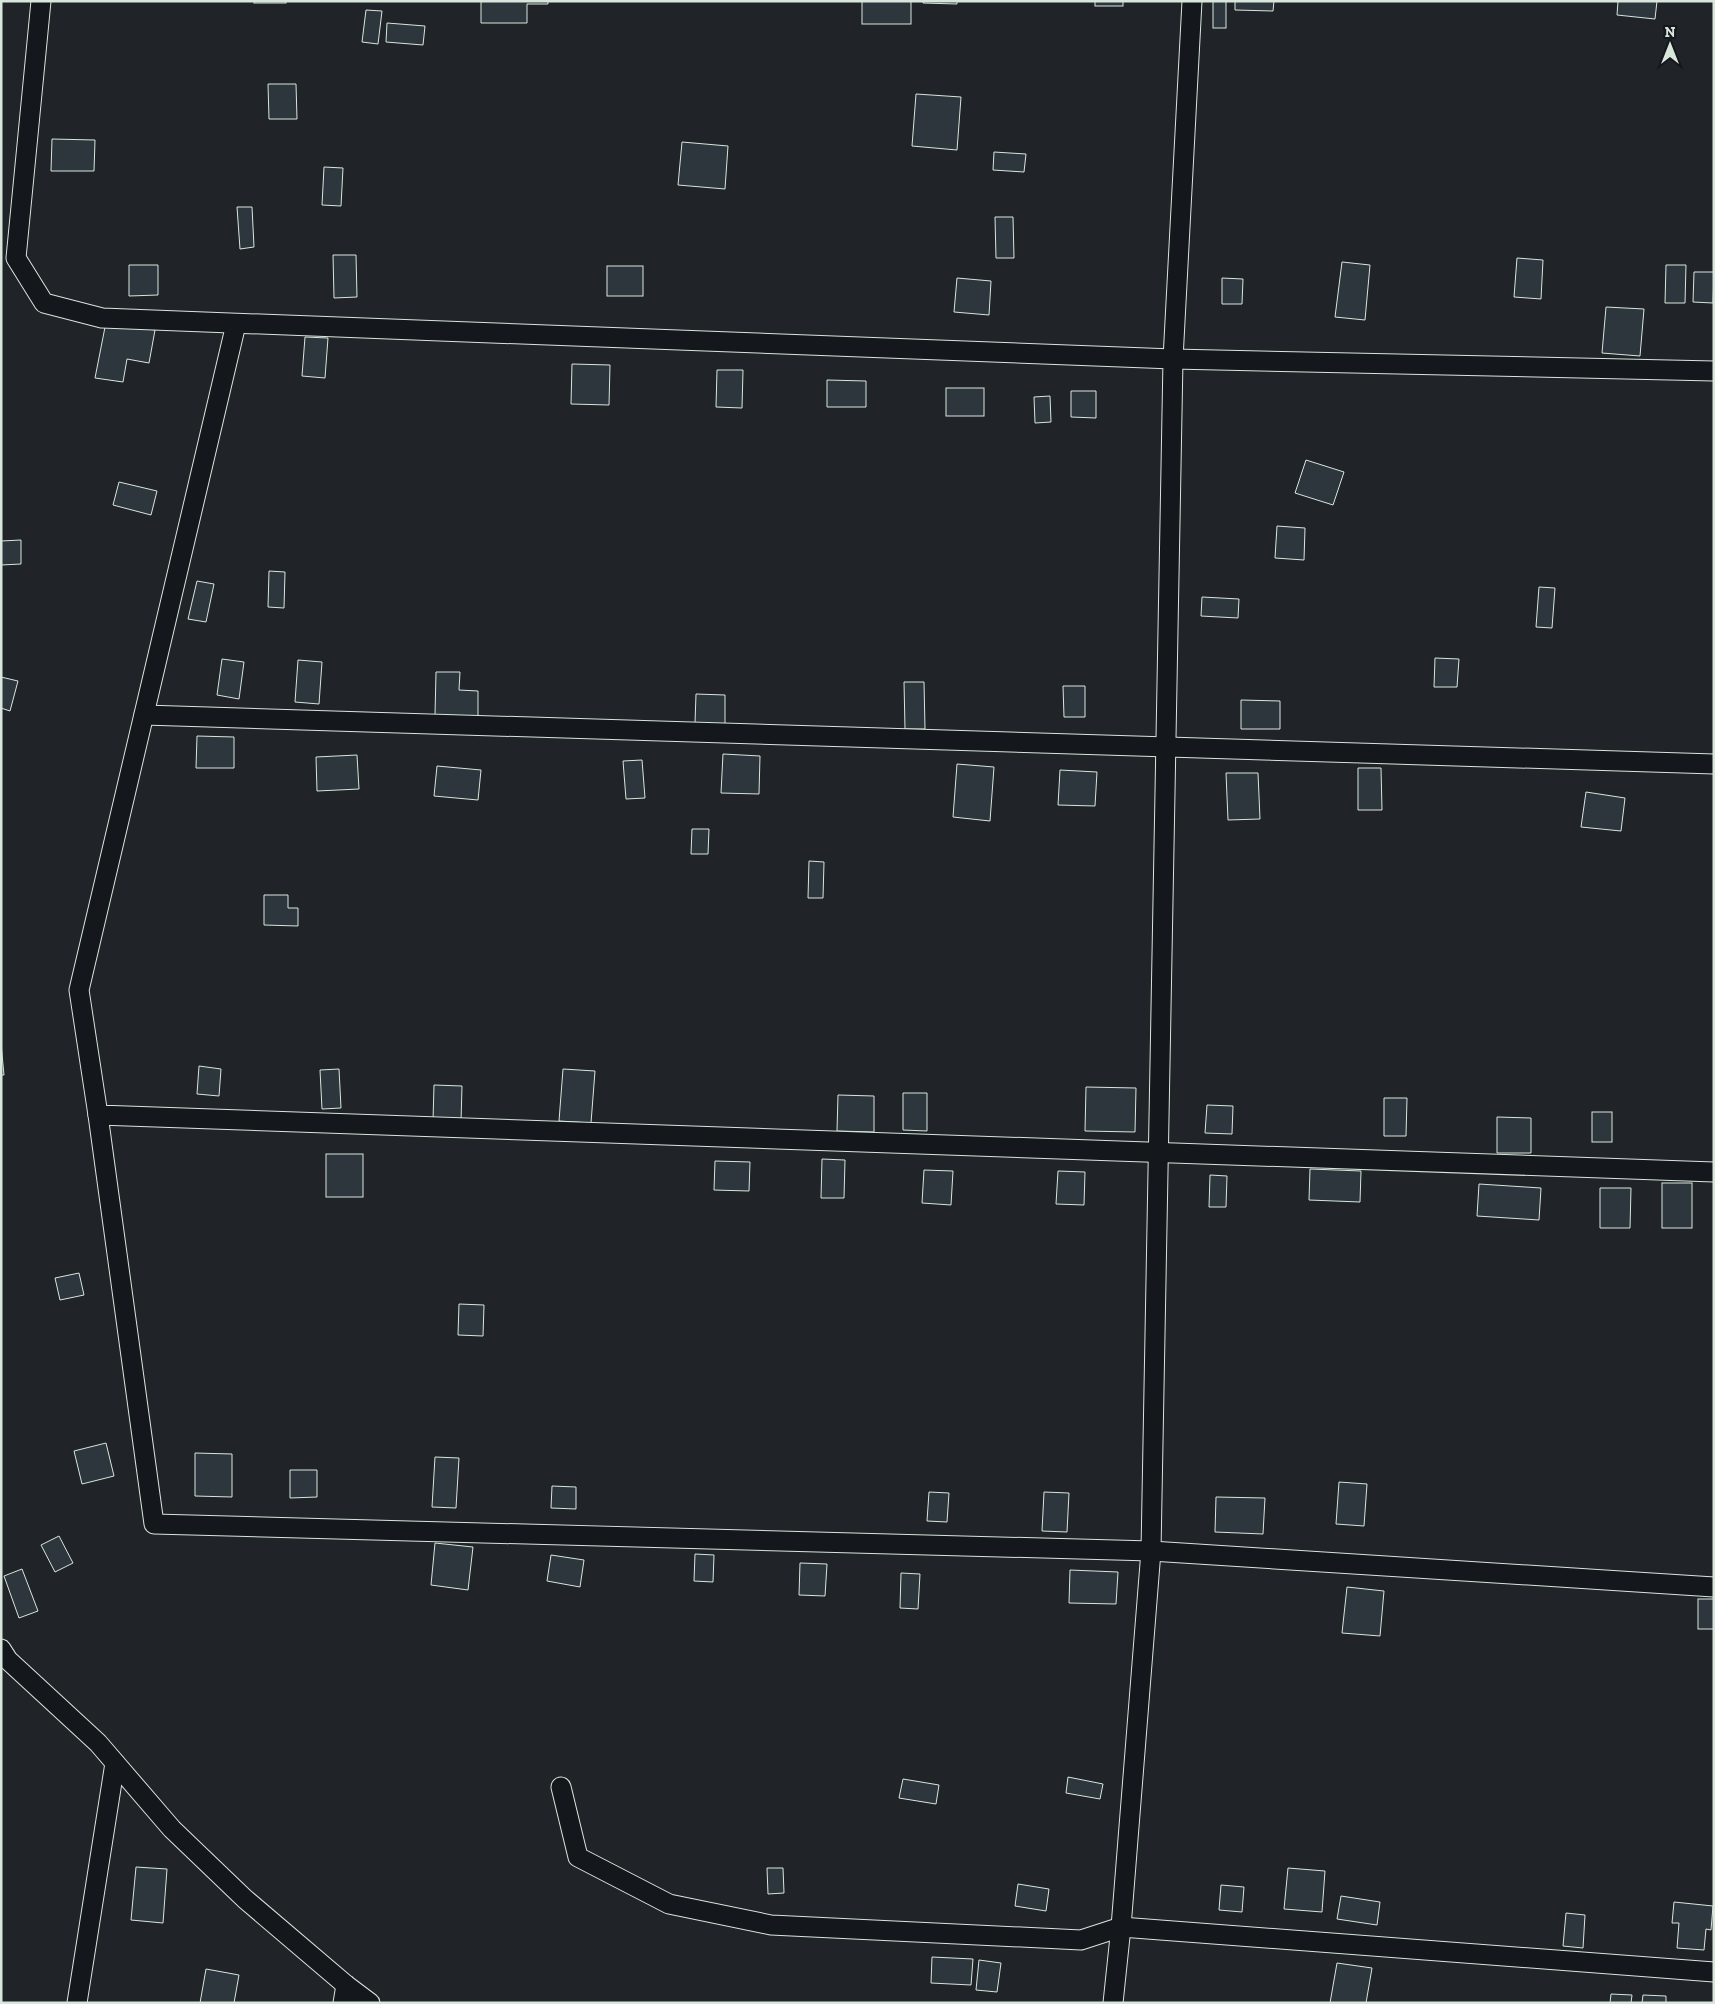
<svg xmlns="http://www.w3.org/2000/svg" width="1715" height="2004" font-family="'Zilla Slab',serif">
<rect width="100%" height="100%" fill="#14181c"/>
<rect fill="#202428" stroke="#939e99" x="1" y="1" width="1713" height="2002"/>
<g fill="#2c363c" stroke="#d8e6dc">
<rect x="254" y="1" width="32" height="2"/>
<polygon points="481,1 548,1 548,4 527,4 527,23 481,23"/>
<rect x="862" y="1" width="49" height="23"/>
<polygon points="923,1 957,1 957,4 923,3"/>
<rect x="1095" y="1" width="28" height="5"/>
<rect x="1213" y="1" width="13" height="27"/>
<polygon points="1235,1 1274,1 1273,11 1235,10"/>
<polygon points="1618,1 1657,1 1655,19 1617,15"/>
<polygon points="366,10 382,11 378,44 362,42"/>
<polygon points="387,23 425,26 423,45 386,42"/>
<polygon points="268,84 296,84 297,119 269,119"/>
<polygon points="916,94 961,97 957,150 912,146"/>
<polygon points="52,139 95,140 94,171 51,171"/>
<polygon points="682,142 728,146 725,189 678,185"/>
<polygon points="994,152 1026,154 1024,172 993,170"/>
<polygon points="324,167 343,168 341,206 322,205"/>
<polygon points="237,207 252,207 254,247 240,249"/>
<polygon points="995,217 1013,217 1014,258 996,258"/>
<polygon points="333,255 356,255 357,297 334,298"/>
<polygon points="1517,258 1543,260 1541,299 1514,297"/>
<polygon points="1342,262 1370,265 1365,320 1335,317"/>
<polygon points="129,265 158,265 158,295 129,296"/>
<polygon points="1666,265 1686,265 1685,303 1665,303"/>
<rect x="607" y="266" width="36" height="30"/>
<polygon points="1694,272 1714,272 1713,303 1693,302"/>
<polygon points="957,278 991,281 989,315 954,312"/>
<polygon points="1222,278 1243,279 1242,304 1222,304"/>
<polygon points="1606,307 1644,309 1640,356 1602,353"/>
<polygon points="106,322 155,330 149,363 127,359 123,382 95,378"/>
<polygon points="305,337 328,338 325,378 302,376"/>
<polygon points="572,364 610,365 609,405 571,404"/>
<polygon points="717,370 743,370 742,408 716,407"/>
<polygon points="827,380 866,381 866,407 827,407"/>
<rect x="946" y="388" width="38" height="28"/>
<polygon points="1071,391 1096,391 1096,418 1071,417"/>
<polygon points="1050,396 1051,422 1035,423 1034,397"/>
<polygon points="1306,460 1344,472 1333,505 1295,493"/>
<polygon points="119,482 157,491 151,515 113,505"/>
<polygon points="1277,526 1305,528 1304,560 1275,558"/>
<polygon points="21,540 21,564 1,565 1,541"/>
<polygon points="269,571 285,572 284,608 268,607"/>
<polygon points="197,581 214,584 206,622 188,619"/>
<polygon points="1539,587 1555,588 1552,628 1536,627"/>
<polygon points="1202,597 1239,599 1238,618 1201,616"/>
<polygon points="1435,658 1459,659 1457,687 1434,687"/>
<polygon points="222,659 244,662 239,699 217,695"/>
<polygon points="298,660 322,662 319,704 295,702"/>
<polygon points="436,672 460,672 459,690 478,691 478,716 435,715"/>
<polygon points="1,677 18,681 10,711 1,708"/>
<polygon points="904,682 924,682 925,729 905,729"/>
<polygon points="1063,686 1085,686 1085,717 1064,717"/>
<polygon points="696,694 725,695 725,724 695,723"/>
<polygon points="1241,700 1280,701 1280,729 1241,729"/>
<polygon points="197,736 234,737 234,768 196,768"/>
<polygon points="723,754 760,756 759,794 721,793"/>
<polygon points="357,755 359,789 317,791 316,757"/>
<polygon points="642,760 645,798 626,799 623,761"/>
<polygon points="957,764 994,767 990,821 953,817"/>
<polygon points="437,766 481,770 478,800 434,796"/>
<polygon points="1358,768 1381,768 1382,810 1358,810"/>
<polygon points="1060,770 1097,772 1095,806 1058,805"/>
<polygon points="1226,773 1258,773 1260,819 1228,820"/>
<polygon points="1586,792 1625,798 1621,831 1581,827"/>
<polygon points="692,829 709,829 708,854 691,854"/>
<polygon points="809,861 824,862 823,898 808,898"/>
<polygon points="264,895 288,895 288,908 298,908 298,926 264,925"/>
<polygon points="1,1044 4,1075 1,1075"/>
<polygon points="199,1066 221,1069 219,1096 197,1094"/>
<polygon points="339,1069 341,1108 322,1109 320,1070"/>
<polygon points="563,1069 595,1071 591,1123 559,1121"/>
<polygon points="434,1085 462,1086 461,1122 433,1121"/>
<polygon points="1086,1087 1136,1088 1135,1132 1085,1131"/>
<polygon points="903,1093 927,1093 927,1131 903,1130"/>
<polygon points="838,1095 874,1096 874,1132 837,1131"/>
<polygon points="1384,1098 1407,1098 1406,1136 1384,1136"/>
<polygon points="1207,1105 1233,1106 1232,1134 1205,1133"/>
<rect x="1592" y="1112" width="20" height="30"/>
<polygon points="1497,1117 1531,1118 1531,1153 1497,1153"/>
<rect x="326" y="1154" width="37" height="43"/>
<polygon points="822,1159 845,1160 844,1198 821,1198"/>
<polygon points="715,1161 750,1162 749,1191 714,1190"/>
<polygon points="1310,1169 1361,1171 1360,1202 1309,1200"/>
<polygon points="924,1170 953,1171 951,1205 922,1203"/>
<polygon points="1058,1171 1085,1172 1084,1205 1056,1204"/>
<polygon points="1210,1175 1227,1176 1226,1207 1209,1207"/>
<rect x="1662" y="1183" width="30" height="45"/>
<polygon points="1479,1184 1541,1188 1539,1220 1477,1216"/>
<polygon points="1600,1188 1631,1188 1630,1228 1600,1228"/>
<polygon points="79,1273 84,1295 60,1300 55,1278"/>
<polygon points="459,1304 484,1305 483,1336 458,1335"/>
<polygon points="106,1443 114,1476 82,1484 74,1451"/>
<polygon points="195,1453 232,1454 232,1497 195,1496"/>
<polygon points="435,1457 459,1458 456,1508 432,1507"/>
<polygon points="290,1470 317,1470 317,1497 290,1498"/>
<polygon points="1339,1482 1367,1484 1364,1526 1336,1524"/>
<polygon points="552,1486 576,1487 576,1509 551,1508"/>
<polygon points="929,1492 949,1493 947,1522 927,1521"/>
<polygon points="1044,1492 1069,1493 1067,1532 1042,1531"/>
<polygon points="1216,1497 1265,1498 1263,1534 1215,1532"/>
<polygon points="59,1536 73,1563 55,1572 41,1545"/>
<polygon points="435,1543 473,1547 468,1590 431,1585"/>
<polygon points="695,1554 714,1555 713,1582 694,1581"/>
<polygon points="551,1555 584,1560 580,1587 547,1581"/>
<polygon points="800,1563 827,1564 825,1596 799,1595"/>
<polygon points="22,1569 38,1611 19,1618 4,1576"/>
<polygon points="1070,1570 1118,1572 1116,1604 1069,1603"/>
<polygon points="901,1573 920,1574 918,1609 900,1608"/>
<polygon points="1347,1587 1384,1591 1380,1636 1342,1633"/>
<rect x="1698" y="1599" width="16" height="30"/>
<polygon points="1068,1777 1103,1784 1100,1799 1066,1793"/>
<polygon points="903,1779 939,1785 936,1804 899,1798"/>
<polygon points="136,1867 167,1869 163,1923 131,1920"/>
<polygon points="767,1868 783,1868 784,1893 768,1894"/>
<polygon points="1288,1868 1325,1871 1322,1912 1284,1909"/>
<polygon points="1018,1884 1049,1889 1046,1911 1015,1906"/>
<polygon points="1221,1885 1244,1887 1242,1912 1219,1910"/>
<polygon points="1341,1896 1380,1902 1377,1925 1337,1919"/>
<polygon points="1674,1902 1713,1906 1711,1930 1706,1929 1704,1950 1677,1948 1679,1923 1672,1923"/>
<polygon points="1566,1913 1585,1915 1583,1948 1563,1946"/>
<polygon points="932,1957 973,1959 971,1985 931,1983"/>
<polygon points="979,1960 1001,1963 997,1992 976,1990"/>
<polygon points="1337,1963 1372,1968 1366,2003 1330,2003"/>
<polygon points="206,1969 239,1975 234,2003 200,2003"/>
<polygon points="1611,1994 1632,1995 1631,2003 1610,2003"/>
<polygon points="1643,1995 1666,1996 1666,2003 1642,2003"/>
</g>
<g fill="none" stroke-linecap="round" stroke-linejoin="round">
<g stroke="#d8e6dc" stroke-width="21">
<g id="service">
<polyline points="41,1 16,258 44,303 102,318 1173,359 1151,1551 1121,1927 1113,2003"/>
<polyline points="1192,1 1173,359 1714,371"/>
<polyline points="236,324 79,990 98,1115 1714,1172"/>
<polyline points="144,715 1714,764"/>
<polyline points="98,1115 154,1524 1151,1551 1714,1587"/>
<polyline points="1,1649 8,1660 98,1743 172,1829 245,1899 346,1985 370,2003"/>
<polyline points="561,1787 578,1857 669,1904 771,1925 1081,1940 1121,1927 1714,1972"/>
<polyline points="77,2003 115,1763"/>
<polyline points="343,2003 346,1985"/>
</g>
</g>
<use href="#service" stroke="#14181c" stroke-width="19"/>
</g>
<rect width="1715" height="2004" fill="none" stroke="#d8e6dc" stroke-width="5"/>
<g transform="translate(1670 45)" stroke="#14181c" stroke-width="4" paint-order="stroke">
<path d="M0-4L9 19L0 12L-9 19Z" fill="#d8e6dc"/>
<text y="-8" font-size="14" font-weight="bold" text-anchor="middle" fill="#d8e6dc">N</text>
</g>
</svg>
